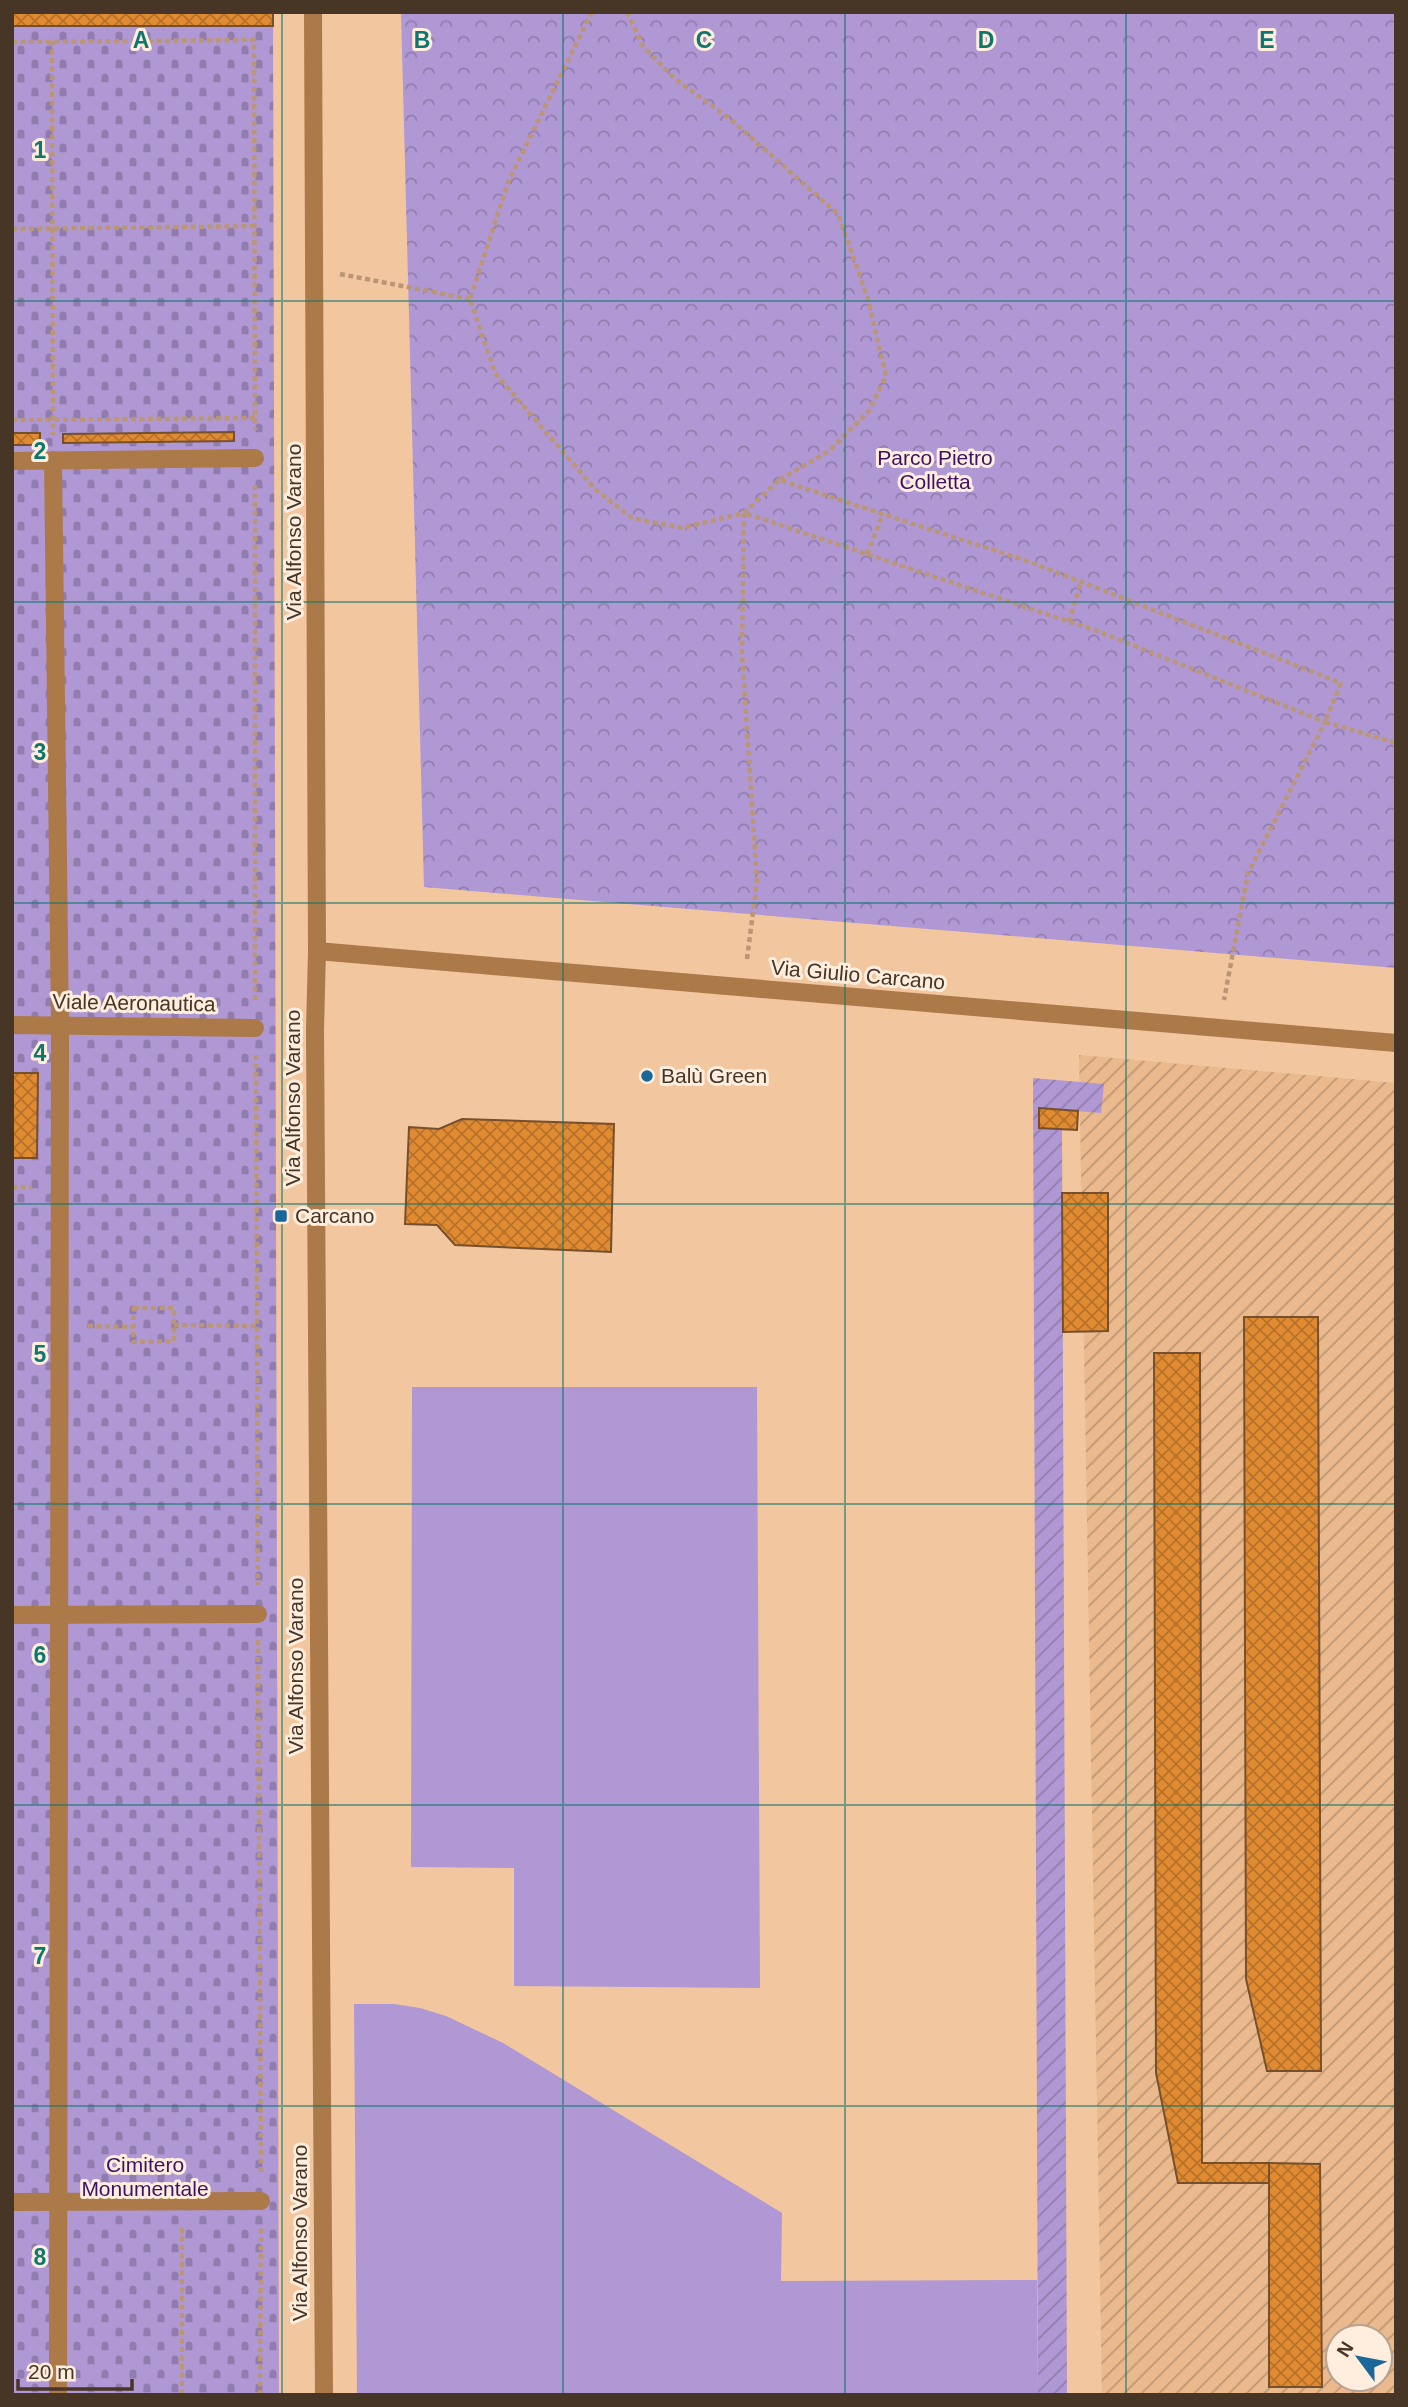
<svg xmlns="http://www.w3.org/2000/svg" width="1408" height="2407" font-family="Arial,sans-serif">
<defs>
<pattern id="industrial-furrows" width="10" height="10" patternUnits="userSpaceOnUse" patternTransform="scale(1.75)"><rect width="10" height="10" fill="#eab98d"/><path d="M-1 1l2-2M0 10L10 0M9 11l2-2" fill="none" stroke="#bf9773"/></pattern>
<pattern id="cemetery-stones" width="16" height="16" patternUnits="userSpaceOnUse" patternTransform="scale(1.75)"><rect width="16" height="16" fill="#b098d5"/><path d="M2 7V4a2 2 0 0 1 4 0v3zM10 15v-3a2 2 0 0 1 4 0v3z" fill="#917dad"/></pattern>
<pattern id="park-crowns" width="20" height="18" patternUnits="userSpaceOnUse" patternTransform="scale(1.75)"><rect width="20" height="18" fill="#b098d5"/><path d="M2 6a3 3 0 1 1 6 0M12 15a3 3 0 1 1 6 0" fill="none" stroke="#917dad"/></pattern>
<pattern id="garden-furrows" width="10" height="10" patternUnits="userSpaceOnUse" patternTransform="scale(1.75)"><rect width="10" height="10" fill="#b098d5"/><path d="M-1 1l2-2M0 10L10 0M9 11l2-2" fill="none" stroke="#917dad"/></pattern>
<pattern id="building-cross-hatch" width="8" height="8" patternUnits="userSpaceOnUse" patternTransform="scale(1.75)"><rect width="8" height="8" fill="#e08b32"/><path d="M0 0l8 8M0 8l8-8" fill="none" stroke="#b7722a"/></pattern>
</defs>
<rect width="100%" height="100%" fill="#f2c69f"/>
<path fill="url(#industrial-furrows)" fill-rule="evenodd" d="M1079,1055L1396,1083V2395H1102ZM1338,2337H1380V2379H1338Z"/>
<g fill="#b098d5">
<polygon points="412,1387 757,1387 760,1988 514,1986 514,1868 411,1867"/>
<polygon points="354,2004 394,2004 420,2008 446,2016 503,2043 782,2213 781,2281 1037,2280 1038,2395 357,2395"/>
</g>
<polygon fill="url(#cemetery-stones)" points="12,12 273,12 279,2395 12,2395"/>
<polygon fill="url(#park-crowns)" points="401,12 1396,12 1396,968 424,887"/>
<polygon fill="url(#garden-furrows)" points="1033,1078 1104,1084 1101,1113 1040,1108 1039,1127 1062,1130 1067,2395 1038,2395"/>
<g fill="url(#building-cross-hatch)" stroke="#76502d" stroke-width="2">
<rect x="12" y="12" width="261" height="14"/>
<polygon points="234,432 234,441 63,443 63,434"/>
<rect x="12" y="433" width="28" height="12"/>
<polygon points="12,1073 38,1073 37,1158 12,1158"/>
<polygon points="1039,1108 1078,1111 1077,1130 1039,1128"/>
<polygon points="462,1119 614,1124 611,1252 455,1245 437,1225 405,1224 409,1127 439,1129"/>
<polygon points="1062,1193 1108,1193 1108,1331 1063,1332"/>
<polygon points="1244,1317 1318,1317 1321,2071 1267,2071 1246,1979"/>
<polygon points="1154,1353 1200,1353 1202,2163 1269,2163 1269,2183 1178,2183 1156,2073"/>
<polygon points="1269,2163 1320,2164 1322,2387 1269,2387"/>
</g>
<g fill="none" stroke-linecap="round" stroke-linejoin="round">
<g stroke="#ba9677" stroke-width="4.5" stroke-dasharray="5 3.5" stroke-linecap="butt">
<polyline points="592,12 509,180 470,299 495,373 595,489 632,518 682,528 744,513 779,480"/>
<polyline points="627,12 643,46 674,78 730,119 838,214 868,299 886,376 869,411 829,451 779,480 1030,562 1341,683 1325,722 1396,743"/>
<polyline points="52,41 53,435"/>
<polyline points="12,42 254,40 255,430"/>
<polyline points="12,229 255,226"/>
<polyline points="340,274 470,299"/>
<polyline points="12,420 255,418"/>
<polyline points="255,485 255,1001"/>
<polyline points="867,554 883,514"/>
<polyline points="1069,622 1081,582"/>
<polyline points="747,959 757,881 742,653 744,513 1100,632 1325,722 1248,873 1224,1000"/>
<polyline points="256,1055 258,1585"/>
<polyline points="12,1187 32,1187"/>
<polygon points="134,1308 174,1308 174,1341 133,1342"/>
<polyline points="174,1325 257,1326"/>
<polyline points="88,1326 133,1327"/>
<polyline points="258,1640 261,2173"/>
<polyline points="182,2228 182,2395"/>
<polyline points="260,2395 261,2228"/>
</g>
<g stroke="#ac7949" stroke-width="18">
<polyline points="313,12 317,951 315,1030 324,2395"/>
<polyline points="53,460 60,1025 58,2395"/>
<polyline points="12,461 255,458"/>
<polyline points="317,951 1396,1043"/>
<polyline points="12,1025 255,1028"/>
<polyline points="12,1615 258,1614"/>
<polyline points="12,2202 261,2201"/>
</g>
</g>
<path fill="none" stroke="#0f766e" stroke-width="2" stroke-opacity="0.55" d="M282,12V2395M563,12V2395M845,12V2395M1126,12V2395M12,301H1396M12,602H1396M12,903H1396M12,1204H1396M12,1504H1396M12,1805H1396M12,2106H1396"/>
<g fill="#1a689a" stroke="#ffeddd" stroke-width="2.5">
<circle cx="647" cy="1076" r="7"/>
<rect x="274" y="1209" width="14" height="14" rx="3.5"/>
</g>
<g text-anchor="middle" stroke-width="6" stroke-linejoin="round" paint-order="stroke">
<g font-size="21" fill="#3e1066" stroke="#ffeddd">
<text x="935" y="465">Parco Pietro<tspan x="935" dy="24">Colletta</tspan></text>
<text x="145" y="2172">Cimitero<tspan x="145" dy="24">Monumentale</tspan></text>
</g>
<g font-size="21" fill="#473526" stroke="#ffeddd">
<text transform="translate(294 532) rotate(-90)" y="7">Via Alfonso Varano</text>
<text transform="translate(858 975) rotate(5)" y="7">Via Giulio Carcano</text>
<text transform="translate(134 1003) rotate(1)" y="7">Viale Aeronautica</text>
<text transform="translate(293 1098) rotate(-90)" y="7">Via Alfonso Varano</text>
<text transform="translate(296 1666) rotate(-90)" y="7">Via Alfonso Varano</text>
<text transform="translate(300 2233) rotate(-90)" y="7">Via Alfonso Varano</text>
</g>
<g font-size="21" fill="#473526" stroke="#ffeddd" text-anchor="start">
<text x="661" y="1083">Balù Green</text>
<text x="295" y="1223">Carcano</text>
</g>
</g>
<g font-size="23" text-anchor="middle" font-weight="bold" fill="#0f766e" stroke="#ffeddd" stroke-width="6" stroke-linejoin="round" paint-order="stroke">
<text x="141" y="48">A</text>
<text x="422" y="48">B</text>
<text x="704" y="48">C</text>
<text x="986" y="48">D</text>
<text x="1267" y="48">E</text>
<text x="40" y="158">1</text>
<text x="40" y="459">2</text>
<text x="40" y="760">3</text>
<text x="40" y="1061">4</text>
<text x="40" y="1362">5</text>
<text x="40" y="1663">6</text>
<text x="40" y="1964">7</text>
<text x="40" y="2265">8</text>
</g>
<rect width="1408" height="2407" fill="none" stroke="#473526" stroke-width="28"/>
<g transform="translate(1359 2358) rotate(302)"><circle r="33" fill="#ffeddd" stroke="#b5a394" stroke-width="2"/>
<path d="M0-5L12 26L0 18L-12 26Z" fill="#1a689a"/>
<text y="-10" font-size="19" font-weight="bold" text-anchor="middle" fill="#473526">N</text>
</g>
<path d="M18 2379v10h114v-10" fill="none" stroke="#473526" stroke-width="3.5"/>
<text x="28" y="2379" font-size="21" fill="#473526" stroke="#ffeddd" stroke-width="5" paint-order="stroke">20 m</text>
</svg>
